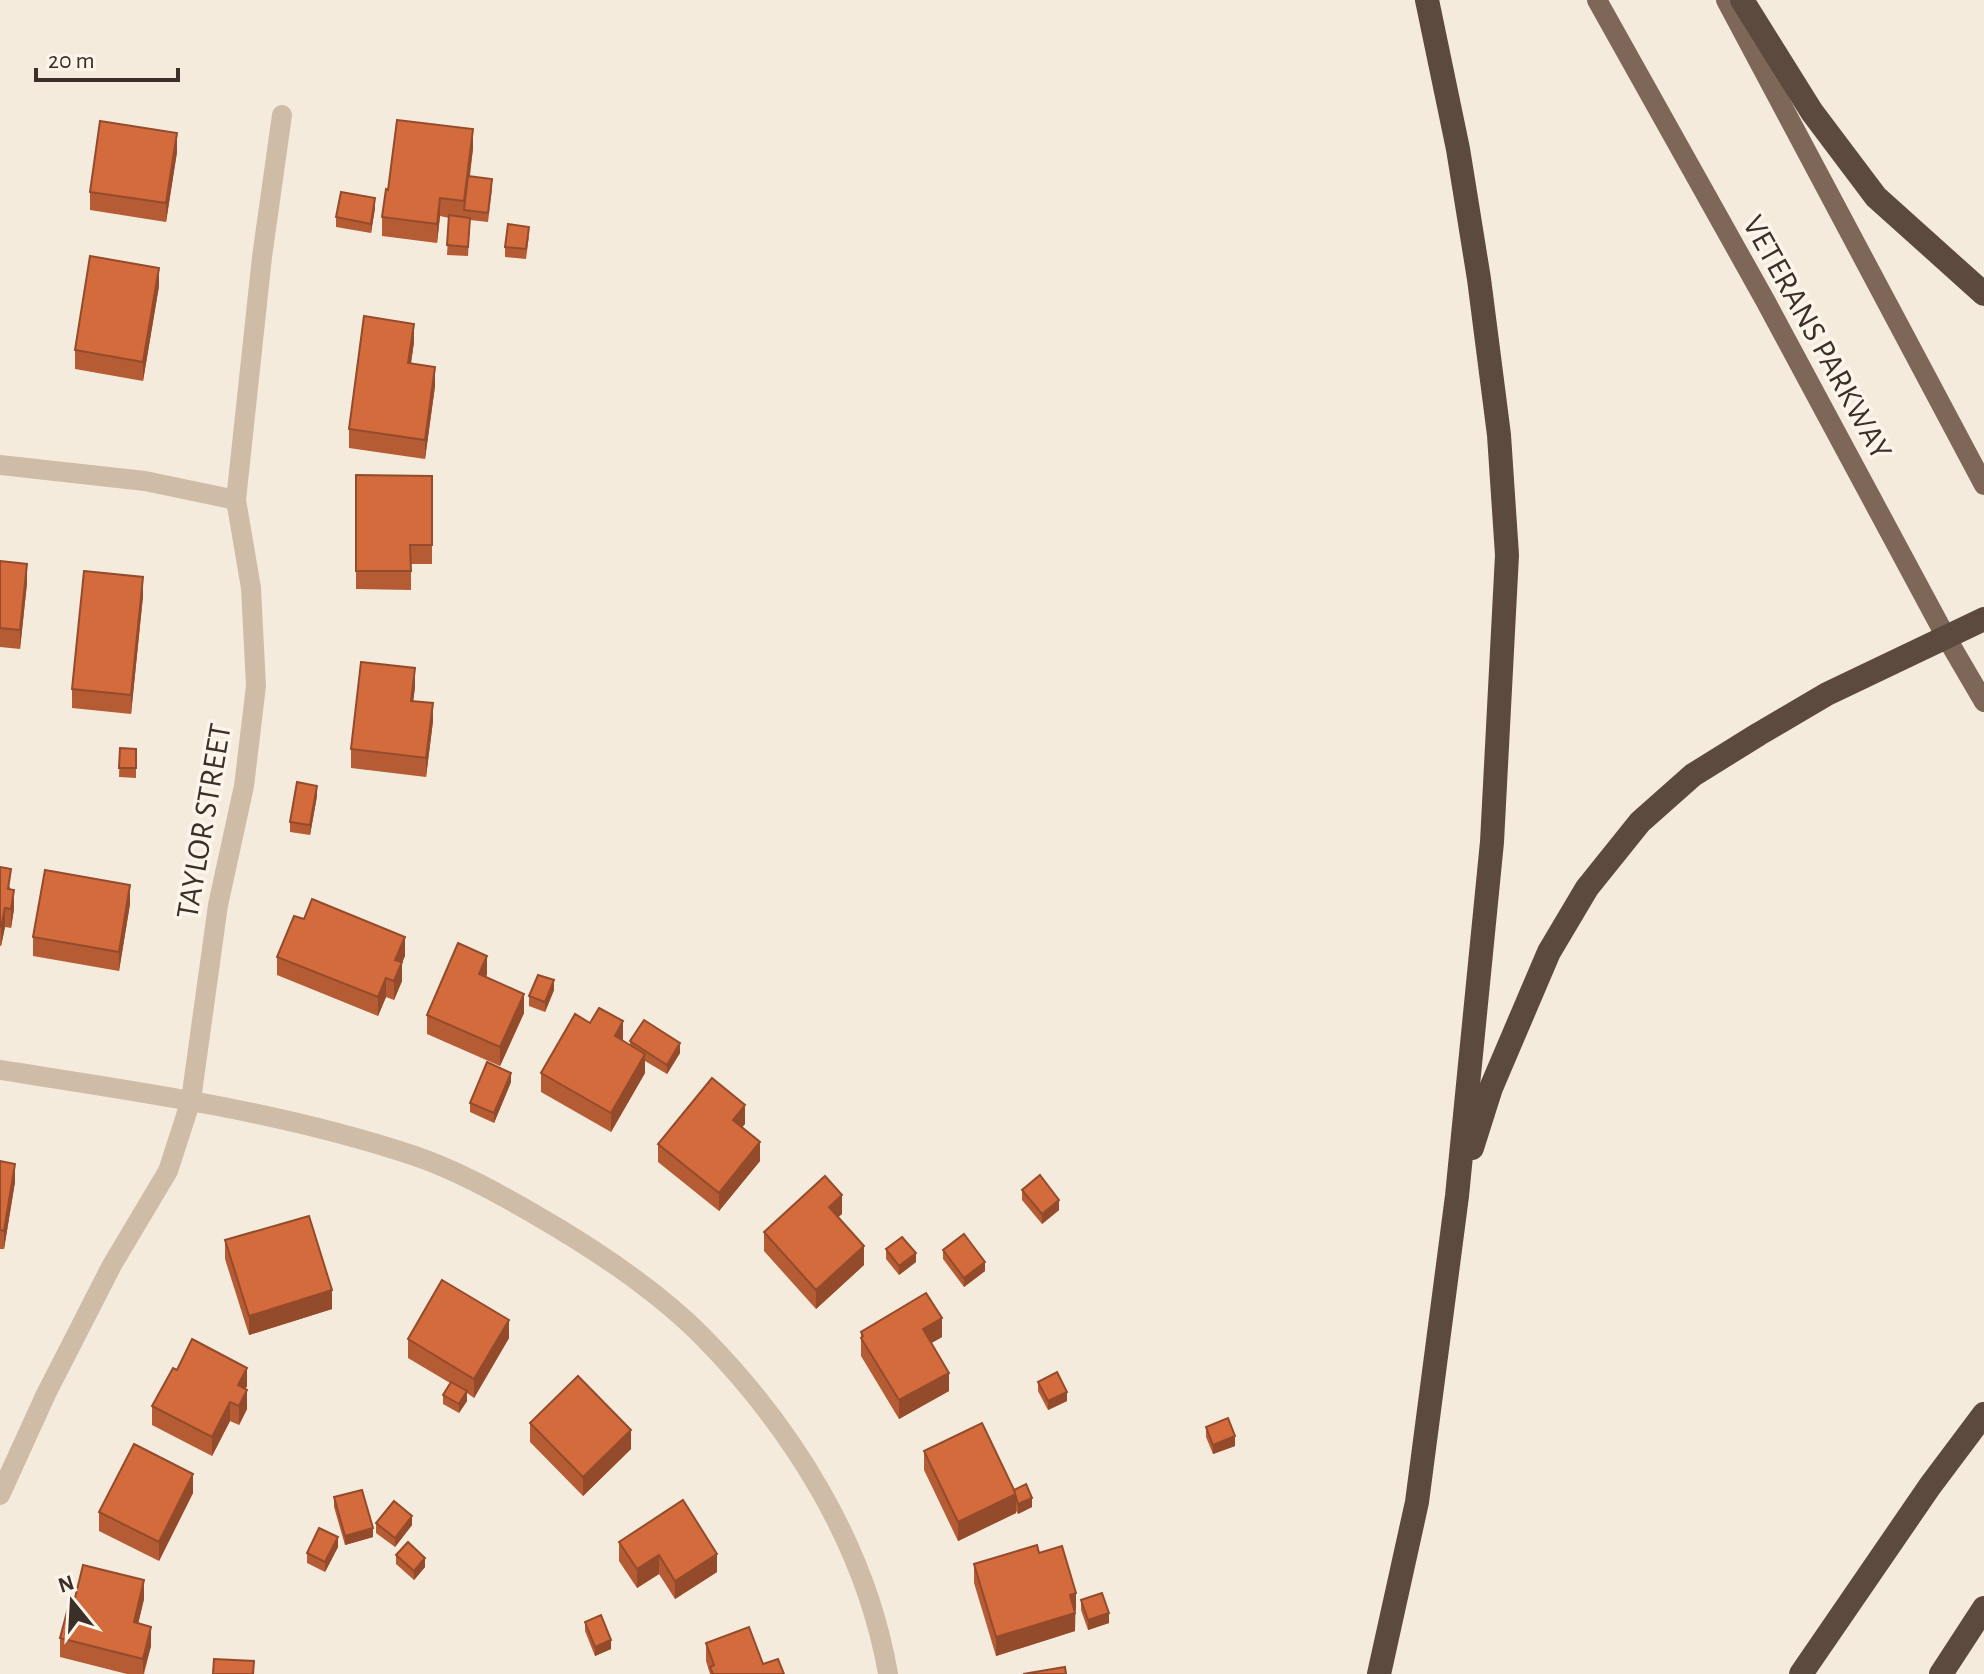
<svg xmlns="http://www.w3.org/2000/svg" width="1984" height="1674" font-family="'Alegreya Sans',sans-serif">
<rect width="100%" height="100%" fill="#f5ebdd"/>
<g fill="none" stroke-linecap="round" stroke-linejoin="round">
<g stroke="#cfbca7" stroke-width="20">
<polyline points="0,465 145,481 236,500"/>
<path d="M0,1070C139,1092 281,1111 415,1156C456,1170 496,1192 534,1214C593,1248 653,1287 701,1335C792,1427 866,1545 888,1674"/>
<polyline points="0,1495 46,1394 112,1265 168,1171 191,1100 218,905 244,786 256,686 251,588 236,500 262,257 282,115"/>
</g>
<g stroke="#7e6758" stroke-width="20">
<polyline points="1597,0 1766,302 1946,637 1984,702"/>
<polyline points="1726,0 1984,485"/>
</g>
<g stroke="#5d4a3f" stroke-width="24">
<polyline points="1742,0 1812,112 1876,197 1984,294"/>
<polyline points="1472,1148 1491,1088 1549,952 1587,888 1640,822 1693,775 1759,734 1827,694 1984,619"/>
<polyline points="1379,1674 1417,1502 1457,1196 1492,842 1507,555 1499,435 1479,279 1458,149 1427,0"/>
<polyline points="1801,1674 1930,1486 1984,1414"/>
<polyline points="1941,1674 1984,1608"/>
</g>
</g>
<g fill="#b55c34">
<polygon points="473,148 470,176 492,189 488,222 470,220 468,256 447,255 449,218 440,216 437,243 382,236 382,217 388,190"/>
<polygon points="177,152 166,222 90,210 90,192"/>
<polygon points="375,208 371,233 336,227 336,217"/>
<polygon points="529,236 526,259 505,257 505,247"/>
<polygon points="159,286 143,381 75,369 75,350"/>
<polygon points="414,342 411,364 435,386 425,459 349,448 349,429"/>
<polygon points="356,475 432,476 432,564 411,564 411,590 356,589"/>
<polygon points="0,561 27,583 20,649 0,647"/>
<polygon points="143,596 131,714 72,708 72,689"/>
<polygon points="415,687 413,701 433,721 426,777 351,768 351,749"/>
<polygon points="120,748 136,749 136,778 119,777"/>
<polygon points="317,796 310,835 290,832 290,822"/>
<polygon points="0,867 11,890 14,909 11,928 5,927 1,946 0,946"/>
<polygon points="130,904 119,971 33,956 33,937"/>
<polygon points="405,956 402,962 402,981 394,1000 386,997 378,1016 277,975 277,957"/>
<polygon points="487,974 486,977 524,1013 500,1066 427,1034 427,1015"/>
<polygon points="554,990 545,1012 529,1006 529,996"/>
<polygon points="623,1041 630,1045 630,1041 680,1053 667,1074 645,1061 645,1073 611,1132 541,1092 541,1073"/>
<polygon points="511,1082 494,1123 470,1112 470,1103"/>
<polygon points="745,1124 742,1127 760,1161 719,1211 658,1162 658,1144"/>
<polygon points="0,1161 15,1182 4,1249 0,1249"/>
<polygon points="1022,1190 1059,1210 1042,1224 1022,1200"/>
<polygon points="842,1214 838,1217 864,1265 816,1309 764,1251 764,1232"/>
<polygon points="225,1240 332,1309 249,1335 225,1259"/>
<polygon points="886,1249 916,1262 899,1275 886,1259"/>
<polygon points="943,1250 985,1271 964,1287 943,1259"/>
<polygon points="861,1332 942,1337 931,1343 949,1391 899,1419 861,1356"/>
<polygon points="509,1338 474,1398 467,1393 467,1401 459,1413 443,1404 443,1395 450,1383 408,1358 408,1339"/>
<polygon points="177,1370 247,1386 245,1389 247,1409 239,1425 230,1421 212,1456 152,1425 152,1406"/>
<polygon points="1038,1382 1067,1401 1048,1410 1038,1391"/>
<polygon points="530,1423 631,1449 583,1496 530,1442"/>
<polygon points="1206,1427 1235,1446 1213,1454 1206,1437"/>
<polygon points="924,1451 1014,1490 1032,1507 1018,1514 1016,1511 1016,1513 958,1541 924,1470"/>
<polygon points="193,1493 159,1561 99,1531 99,1512"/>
<polygon points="334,1497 373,1537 345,1545 334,1507"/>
<polygon points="376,1523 412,1525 395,1547 376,1533"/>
<polygon points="619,1542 717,1572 675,1599 659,1574 637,1588 619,1561"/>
<polygon points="338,1547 325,1572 307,1563 307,1553"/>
<polygon points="1039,1553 1076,1593 1075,1631 996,1656 974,1583 974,1564"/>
<polygon points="396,1555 425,1567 414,1580 396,1564"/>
<polygon points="75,1598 144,1599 138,1624 151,1646 144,1674 127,1674 60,1657 60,1638"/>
<polygon points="1081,1600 1109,1623 1088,1630 1081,1610"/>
<polygon points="585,1622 611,1649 595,1656 585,1631"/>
<polygon points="706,1643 763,1664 784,1674 710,1674 706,1661"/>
</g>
<g fill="#944b2b">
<polygon points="473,129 473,148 465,210 464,210 464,201"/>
<polygon points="177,133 177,152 166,222 166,203"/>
<polygon points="375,198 375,208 371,233 371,224"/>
<polygon points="440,198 440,216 437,243 437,224"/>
<polygon points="159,268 159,286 143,381 143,362"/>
<polygon points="414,324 414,342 408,382 408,363"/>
<polygon points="435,367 435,386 425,459 425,440"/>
<polygon points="27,564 27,583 20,649 20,630"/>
<polygon points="143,577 143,596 131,714 131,695"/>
<polygon points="415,668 415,687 411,719 411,701"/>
<polygon points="433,703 433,721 426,777 426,758"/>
<polygon points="317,786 317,796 310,835 310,825"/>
<polygon points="130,885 130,904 119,971 119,952"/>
<polygon points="14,890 14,909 11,928 11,909"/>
<polygon points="5,908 5,927 1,946 1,927"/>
<polygon points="405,937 405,956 395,978 395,960"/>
<polygon points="487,956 487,974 479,993 479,974"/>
<polygon points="402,962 402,981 394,1000 394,981"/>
<polygon points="386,978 386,997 378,1016 378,997"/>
<polygon points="554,980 554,990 545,1012 545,1002"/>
<polygon points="524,994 524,1013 500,1066 500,1047"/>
<polygon points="623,1021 623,1040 615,1055 615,1036"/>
<polygon points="680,1043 680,1053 667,1074 667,1065"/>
<polygon points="645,1054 645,1073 611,1132 611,1113"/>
<polygon points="511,1073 511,1082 494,1123 494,1113"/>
<polygon points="745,1105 745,1124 733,1138 733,1120"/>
<polygon points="760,1142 760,1161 719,1211 719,1193"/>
<polygon points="15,1164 15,1182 4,1249 4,1231"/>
<polygon points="842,1195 842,1214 829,1225 829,1207"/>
<polygon points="1059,1200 1059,1210 1042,1224 1042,1214"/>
<polygon points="864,1246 864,1265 816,1309 816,1290"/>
<polygon points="916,1253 916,1262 899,1275 899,1266"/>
<polygon points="985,1262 985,1271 964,1287 964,1278"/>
<polygon points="332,1290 332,1309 249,1335 249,1316"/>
<polygon points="942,1318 942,1337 923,1348 923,1329"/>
<polygon points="509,1320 509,1338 474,1398 474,1379"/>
<polygon points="247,1368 247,1386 238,1404 238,1385"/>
<polygon points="949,1373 949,1391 899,1419 899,1400"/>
<polygon points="247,1390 247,1409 239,1425 239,1406"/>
<polygon points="467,1391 467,1401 459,1413 459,1404"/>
<polygon points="1067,1392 1067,1401 1048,1410 1048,1401"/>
<polygon points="230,1402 230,1421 212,1456 212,1437"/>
<polygon points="631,1430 631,1449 583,1496 583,1477"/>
<polygon points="1235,1436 1235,1446 1213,1454 1213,1445"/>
<polygon points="193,1474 193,1493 159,1561 159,1542"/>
<polygon points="1016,1494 1016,1513 958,1541 958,1522"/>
<polygon points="1032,1498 1032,1507 1018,1514 1018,1504"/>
<polygon points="412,1516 412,1525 395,1547 395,1538"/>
<polygon points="373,1528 373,1537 345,1545 345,1536"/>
<polygon points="338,1537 338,1547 325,1572 325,1562"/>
<polygon points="717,1554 717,1572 675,1599 675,1581"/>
<polygon points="659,1555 659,1574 637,1588 637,1569"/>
<polygon points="425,1558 425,1567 414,1580 414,1571"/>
<polygon points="144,1580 144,1599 134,1641 134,1622"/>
<polygon points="1076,1593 1076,1612 1070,1595"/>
<polygon points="1075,1613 1075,1631 996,1656 996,1637"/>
<polygon points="1109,1613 1109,1623 1088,1630 1088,1620"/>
<polygon points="151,1627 151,1646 143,1674 143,1659"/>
<polygon points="611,1640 611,1649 595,1656 595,1647"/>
</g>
<g fill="#d36b3d" stroke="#944b2b" stroke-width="2">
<polygon points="397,120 473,129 464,201 440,198 437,224 382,217 386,189 388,190"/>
<polygon points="100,121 177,133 166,203 90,192"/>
<polygon points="468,176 492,179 488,213 464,210"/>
<polygon points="341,192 375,198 371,224 336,217"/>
<polygon points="449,215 470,218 468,247 447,245"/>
<polygon points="508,224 529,227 526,249 505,247"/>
<polygon points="90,256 159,268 143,362 75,350"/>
<polygon points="364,316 414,324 408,363 435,367 425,440 349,429"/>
<polygon points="356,475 432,476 432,545 410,545 411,571 356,571"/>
<polygon points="0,561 27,564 20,630 0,628"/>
<polygon points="84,571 143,577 131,695 72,689"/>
<polygon points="361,662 415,668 411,701 433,703 426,758 351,749"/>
<polygon points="120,748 136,749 136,768 119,768"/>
<polygon points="297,782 317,786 310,825 290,822"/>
<polygon points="0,867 11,869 8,889 14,890 11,909 5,908 1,927 0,927"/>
<polygon points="45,870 130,885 119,952 33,937"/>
<polygon points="312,899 405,937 395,960 402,962 394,981 386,978 378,997 277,957 294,916 304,919"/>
<polygon points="458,943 487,956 479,974 524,994 500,1047 427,1015"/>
<polygon points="538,975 554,980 545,1002 529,996"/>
<polygon points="599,1008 623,1021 615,1036 645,1054 611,1113 541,1073 575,1014 590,1023"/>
<polygon points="644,1020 680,1043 667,1065 630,1041"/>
<polygon points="487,1062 511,1073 494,1113 470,1103"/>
<polygon points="712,1078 745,1105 733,1120 760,1142 719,1193 658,1144"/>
<polygon points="0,1161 15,1164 4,1231 0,1230"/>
<polygon points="1040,1175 1059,1200 1042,1214 1022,1190"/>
<polygon points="825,1176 842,1195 829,1207 864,1246 816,1290 764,1232"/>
<polygon points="309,1216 332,1290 249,1316 225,1240"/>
<polygon points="964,1234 985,1262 964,1278 943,1250"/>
<polygon points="902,1237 916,1253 899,1266 886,1249"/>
<polygon points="442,1280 509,1320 474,1379 408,1339"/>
<polygon points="926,1293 942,1318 923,1329 949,1373 899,1400 861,1338 863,1336 861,1332"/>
<polygon points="192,1339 247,1368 238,1385 247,1390 239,1406 230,1402 212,1437 152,1406 173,1368 177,1370"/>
<polygon points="1057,1372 1067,1392 1048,1401 1038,1382"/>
<polygon points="578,1376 631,1430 583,1477 530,1423"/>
<polygon points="451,1382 467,1391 459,1404 443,1395"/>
<polygon points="1228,1418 1235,1436 1213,1445 1206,1427"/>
<polygon points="982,1423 1016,1494 958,1522 924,1451"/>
<polygon points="134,1444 193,1474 159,1542 99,1512"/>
<polygon points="1026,1484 1032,1498 1018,1504 1014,1490"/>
<polygon points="362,1490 373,1528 345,1536 334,1497"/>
<polygon points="683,1500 717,1554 675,1581 659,1555 637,1569 619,1542"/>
<polygon points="394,1501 412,1516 395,1538 376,1523"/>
<polygon points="319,1528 338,1537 325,1562 307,1553"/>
<polygon points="408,1542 425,1558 414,1571 396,1555"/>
<polygon points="1037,1545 1039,1553 1062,1546 1076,1593 1070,1595 1075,1613 996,1637 974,1564"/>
<polygon points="83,1565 144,1580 134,1622 151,1627 143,1659 60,1638 71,1597 75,1598"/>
<polygon points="1102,1593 1109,1613 1088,1620 1081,1600"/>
<polygon points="601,1615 611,1640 595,1647 585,1622"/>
<polygon points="749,1627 763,1664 778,1659 784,1674 713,1674 710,1667 714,1665 706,1643"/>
<polygon points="214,1659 254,1661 253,1674 213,1674"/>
<polygon points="1065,1667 1066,1674 1023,1674"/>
</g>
<g text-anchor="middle" stroke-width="7" stroke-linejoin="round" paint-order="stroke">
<g font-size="32" fill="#3b2f28" stroke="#fcf5eb">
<text transform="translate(1818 337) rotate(61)" y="11">VETERANS PARKWAY</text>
<text transform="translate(203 821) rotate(-80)" y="11">TAYLOR STREET</text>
</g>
</g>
<g transform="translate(72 1602) rotate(342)" stroke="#fcf5eb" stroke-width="6" paint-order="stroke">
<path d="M0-6L14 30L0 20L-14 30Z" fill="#3b2f28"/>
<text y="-12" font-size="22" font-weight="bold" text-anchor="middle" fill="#3b2f28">N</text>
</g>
<path d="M36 68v12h142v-12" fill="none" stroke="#3b2f28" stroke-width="4"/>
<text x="48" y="68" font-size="24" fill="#3b2f28" stroke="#fcf5eb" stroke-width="6" paint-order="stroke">20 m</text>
</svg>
